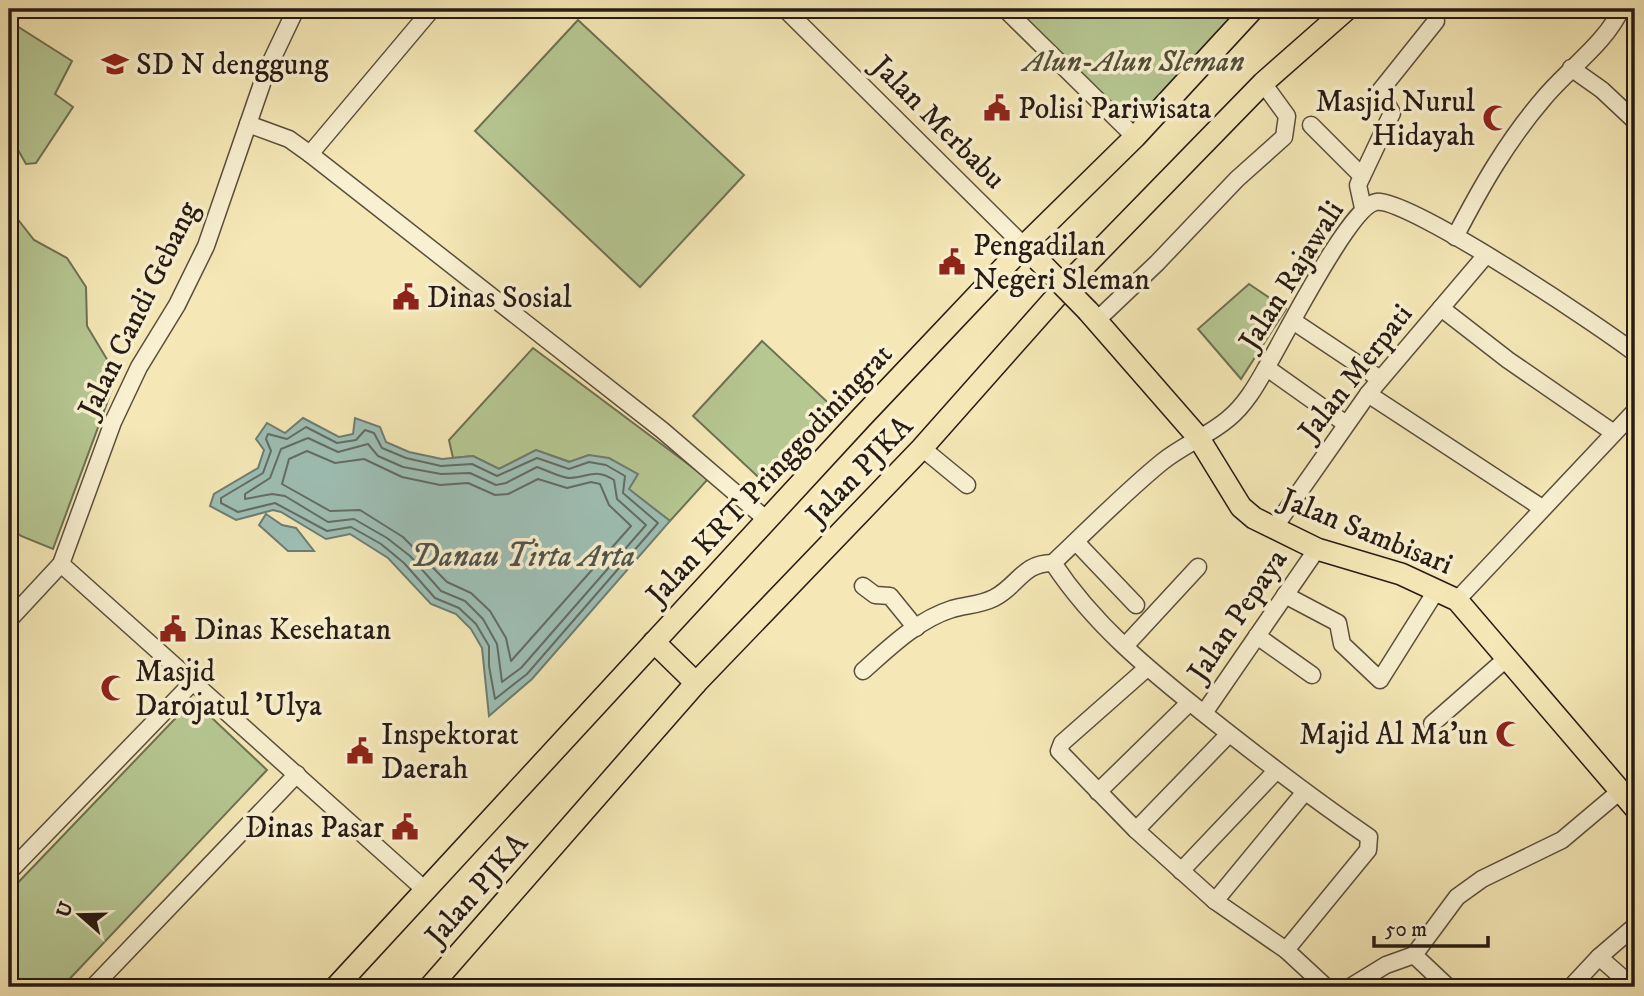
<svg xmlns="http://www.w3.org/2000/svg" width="1644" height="996" font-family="'IM FELL DW Pica',serif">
<rect width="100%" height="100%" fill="#f5e8b6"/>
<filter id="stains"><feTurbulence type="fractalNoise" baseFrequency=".00286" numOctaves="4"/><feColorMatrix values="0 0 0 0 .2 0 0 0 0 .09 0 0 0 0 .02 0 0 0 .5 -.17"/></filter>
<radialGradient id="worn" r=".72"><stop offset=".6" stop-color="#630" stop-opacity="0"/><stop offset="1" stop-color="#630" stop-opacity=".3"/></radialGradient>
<g fill="#b6c792" stroke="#6e7154" stroke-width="2">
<polygon points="9,9 20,9 17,26 72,61 55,94 73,107 36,163 26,164 9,134"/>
<polygon points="1005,9 1255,9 1135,137"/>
<polygon points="578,20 744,175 640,287 475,131"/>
<polygon points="9,208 34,240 67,258 86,287 87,326 117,376 53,549 21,536 9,526"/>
<polygon points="1249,284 1286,309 1241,379 1198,329"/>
<polygon points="762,341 837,411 768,486 693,416"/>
<polygon points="533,348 708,479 670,521 628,489 637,475 589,455 570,462 536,450 499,469 473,456 453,458 449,440"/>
<polygon points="193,700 267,770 62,987 9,987 9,892"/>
</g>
<g fill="#9ebfb5" stroke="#6e7d75" stroke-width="2">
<polygon points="303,418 339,437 353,434 355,418 380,427 386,442 409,452 442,459 473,456 499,469 536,450 569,462 589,455 609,458 638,474 629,489 670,521 532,679 489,716 482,648 471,629 456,614 431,604 388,558 350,534 326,539 281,512 273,510 236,520 210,506 214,494 258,468 264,450 256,439 267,423 285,433"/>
<polygon points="266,514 282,525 296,528 314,551 288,551 259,525"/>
</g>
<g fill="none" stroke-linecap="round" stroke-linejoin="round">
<g stroke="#626d65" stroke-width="2">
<polygon points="306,427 337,443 356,440 365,430 374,433 382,448 406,458 441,466 472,464 497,476 537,458 569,469 589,462 606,465 625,476 623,493 658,523 527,674 495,699 489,666 489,646 476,624 459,608 435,598 404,563 381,544 351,527 327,531 275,503 238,512 221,503 221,498 263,473 271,451 266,439 268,434 287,439"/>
<path d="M308,438L338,452L368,444L378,456L403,467L441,474L470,473L496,485L506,483L537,467C547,470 560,478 570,478C589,477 596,468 614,480L617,499L646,525L521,668L502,682L497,644L483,619L465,601L441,591L410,556L387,538L354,519L328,522L285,496L272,494L245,499V494L270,478L281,449Z"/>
<polygon points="307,451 335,463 364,459 402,477 440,485 468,483 495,495 508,494 538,479 567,488 591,482 600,484 609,505 631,526 511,661 506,638 490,611 471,593 447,582 403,537 360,510 330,511 282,484 289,459"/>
</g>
<g stroke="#5a4e3d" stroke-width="19">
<g id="minor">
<polyline points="785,9 1024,246"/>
<polyline points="1005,9 1135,137"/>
<polyline points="1571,68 1602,90 1635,121"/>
<polyline points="248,124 289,139 310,154 662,430 767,520"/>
<polyline points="1311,125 1362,176"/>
<polyline points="310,154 432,9"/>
<polyline points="1363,208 1358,185 1392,113 1380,91 1436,21"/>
<path d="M1455,237C1481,187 1507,141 1544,98C1568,69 1606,43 1621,9"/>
<polyline points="1441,308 1508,360 1614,433"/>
<polyline points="1097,320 1157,263 1237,179 1284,137 1287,116 1263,83"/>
<polyline points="1293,321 1380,379"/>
<polyline points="1267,368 1346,424"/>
<polyline points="1368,394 1542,508"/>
<polyline points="922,448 967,485"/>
<polyline points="1274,528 1368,394 1486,255"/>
<polyline points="1076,542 1136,605"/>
<path d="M1053,563C1089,529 1124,493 1162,462C1183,445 1208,436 1228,419C1245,405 1256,386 1266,368C1283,340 1349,207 1376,202C1406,196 1603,328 1635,353"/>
<path d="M1053,563C1094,625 1149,670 1207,716C1260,758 1313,799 1369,837L1368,850L1286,950"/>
<polyline points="61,564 424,889"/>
<polyline points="863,586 875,595 890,596 916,628"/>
<polyline points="1285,595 1338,623 1342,644 1380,680 1436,591"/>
<polyline points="1457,600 1635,411"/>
<polyline points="9,620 61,564 113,422 139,367 177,305 206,246 266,72 296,9"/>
<polyline points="1257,636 1312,675"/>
<polyline points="1125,646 1198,567"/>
<polyline points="1147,668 1062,743 1059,751 1136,830 1215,901"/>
<path d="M863,671C889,648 917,620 952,609C966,605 980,605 994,598C1019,585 1022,563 1053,563"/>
<polyline points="1204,713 1317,549"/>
<polyline points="1432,724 1507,658"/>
<polyline points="1098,792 1189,703"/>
<polyline points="1304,793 1215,901 1286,950 1326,987"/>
<polyline points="1136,830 1229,734"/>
<polyline points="1181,871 1276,771"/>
<polyline points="9,872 193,682"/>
<polyline points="1599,957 1635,926"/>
<polyline points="93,987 297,774"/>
<polyline points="1350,987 1386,965 1414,955"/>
<polyline points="1448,987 1414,955 1457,897 1482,879 1562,840 1619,792"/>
<polyline points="1571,987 1599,957 1633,987"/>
</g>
</g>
<g stroke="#271b15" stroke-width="24">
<g id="major">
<polyline points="1088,311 1198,437 1241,507 1254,518 1317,549 1401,574 1457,600 1635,808"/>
<polyline points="654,642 696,683"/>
<polyline points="336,987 861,418 1024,246 1135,137 1253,9"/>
<polyline points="430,987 696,683 922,448 1071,280 1263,83 1347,9"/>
</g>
</g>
<use href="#minor" stroke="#f8f0d0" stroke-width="16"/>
<use href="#major" stroke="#f5e8b6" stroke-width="21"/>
<g stroke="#271b15" stroke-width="24" stroke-linecap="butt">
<polyline id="major-bridge" points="1038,260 1088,311"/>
</g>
<use href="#major-bridge" stroke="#f5e8b6" stroke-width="21"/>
</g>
<defs>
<g id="school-bare" transform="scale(2.1)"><path d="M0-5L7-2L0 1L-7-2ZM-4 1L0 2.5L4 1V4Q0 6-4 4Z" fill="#8f2418" stroke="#f8f0d0" stroke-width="2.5" paint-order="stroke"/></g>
<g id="civic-bare" transform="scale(2.1)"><path d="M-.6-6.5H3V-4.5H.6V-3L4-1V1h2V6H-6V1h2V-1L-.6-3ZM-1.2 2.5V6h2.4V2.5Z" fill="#8f2418" stroke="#f8f0d0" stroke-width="2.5" paint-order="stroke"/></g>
<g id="mosque-bare" transform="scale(2.1)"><path d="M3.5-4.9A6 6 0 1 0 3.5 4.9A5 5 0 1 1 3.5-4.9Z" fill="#8f2418" stroke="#f8f0d0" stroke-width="2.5" paint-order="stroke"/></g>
</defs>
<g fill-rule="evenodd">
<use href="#school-bare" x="115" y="64"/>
<use href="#civic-bare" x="997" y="108"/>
<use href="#mosque-bare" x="1496" y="118"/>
<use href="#civic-bare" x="952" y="262"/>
<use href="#civic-bare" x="406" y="297"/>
<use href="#civic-bare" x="173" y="629"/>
<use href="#mosque-bare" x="114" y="688"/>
<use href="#mosque-bare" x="1509" y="734"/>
<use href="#civic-bare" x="360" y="751"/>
<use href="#civic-bare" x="405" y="827"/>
</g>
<g text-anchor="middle" stroke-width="7" stroke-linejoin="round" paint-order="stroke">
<g font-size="30" font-style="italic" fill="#524f3a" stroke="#f8f0d0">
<text x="1134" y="71">Alun-Alun Sleman</text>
</g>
<g font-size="30" fill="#271b15" stroke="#f8f0d0" text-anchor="start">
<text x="136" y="74">SD N denggung</text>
<text x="1475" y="111" text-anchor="end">Masjid Nurul<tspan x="1475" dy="34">Hidayah</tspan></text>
<text x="1018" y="118">Polisi Pariwisata</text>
<text x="973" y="255">Pengadilan<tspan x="973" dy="34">Negeri Sleman</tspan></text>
<text x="427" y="307">Dinas Sosial</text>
<text x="194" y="639">Dinas Kesehatan</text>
<text x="135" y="681">Masjid<tspan x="135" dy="34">Darojatul 'Ulya</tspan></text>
<text x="381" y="744">Inspektorat<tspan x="381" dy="34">Daerah</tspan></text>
<text x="1488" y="744" text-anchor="end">Majid Al Ma'un</text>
<text x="384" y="837" text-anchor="end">Dinas Pasar</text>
</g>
<g font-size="30" fill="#271b15" stroke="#f8f0d0">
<text transform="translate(939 122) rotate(45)" y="10">Jalan Merbabu</text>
<text transform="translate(1291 275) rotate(-58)" y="10">Jalan Rajawali</text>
<text transform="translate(138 309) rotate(-64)" y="10">Jalan Candi Gebang</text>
<text transform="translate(1355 372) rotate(-52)" y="10">Jalan Merpati</text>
<text transform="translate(859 470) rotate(-46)" y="10">Jalan PJKA</text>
<text transform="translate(769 474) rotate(-47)" y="10">Jalan KRT Pringgodiningrat</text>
<text transform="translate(1367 531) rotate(22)" y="10">Jalan Sambisari</text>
<text transform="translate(1237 615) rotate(-56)" y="10">Jalan Pepaya</text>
<text transform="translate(476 889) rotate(-49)" y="10">Jalan PJKA</text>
</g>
<g font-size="32" font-style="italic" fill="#51544d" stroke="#f8f0d0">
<text x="523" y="566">Danau Tirta Arta</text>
</g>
</g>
<rect width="1644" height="996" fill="none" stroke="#f5e8b6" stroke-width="35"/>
<rect x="10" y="10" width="1623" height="975" fill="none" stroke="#271b15" stroke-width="3.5"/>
<rect x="18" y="18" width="1609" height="961" fill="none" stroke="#271b15" stroke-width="2"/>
<g transform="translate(80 915) rotate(290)" stroke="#f8f0d0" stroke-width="5" paint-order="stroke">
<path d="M0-5L12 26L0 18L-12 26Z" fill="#271b15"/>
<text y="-10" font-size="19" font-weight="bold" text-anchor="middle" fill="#271b15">U</text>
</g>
<path d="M1374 936v10h114v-10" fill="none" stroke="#271b15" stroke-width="3.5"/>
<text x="1385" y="936" font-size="21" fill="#271b15" stroke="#f8f0d0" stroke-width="5" paint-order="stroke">50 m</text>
<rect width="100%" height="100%" filter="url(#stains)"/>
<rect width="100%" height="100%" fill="url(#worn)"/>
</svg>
